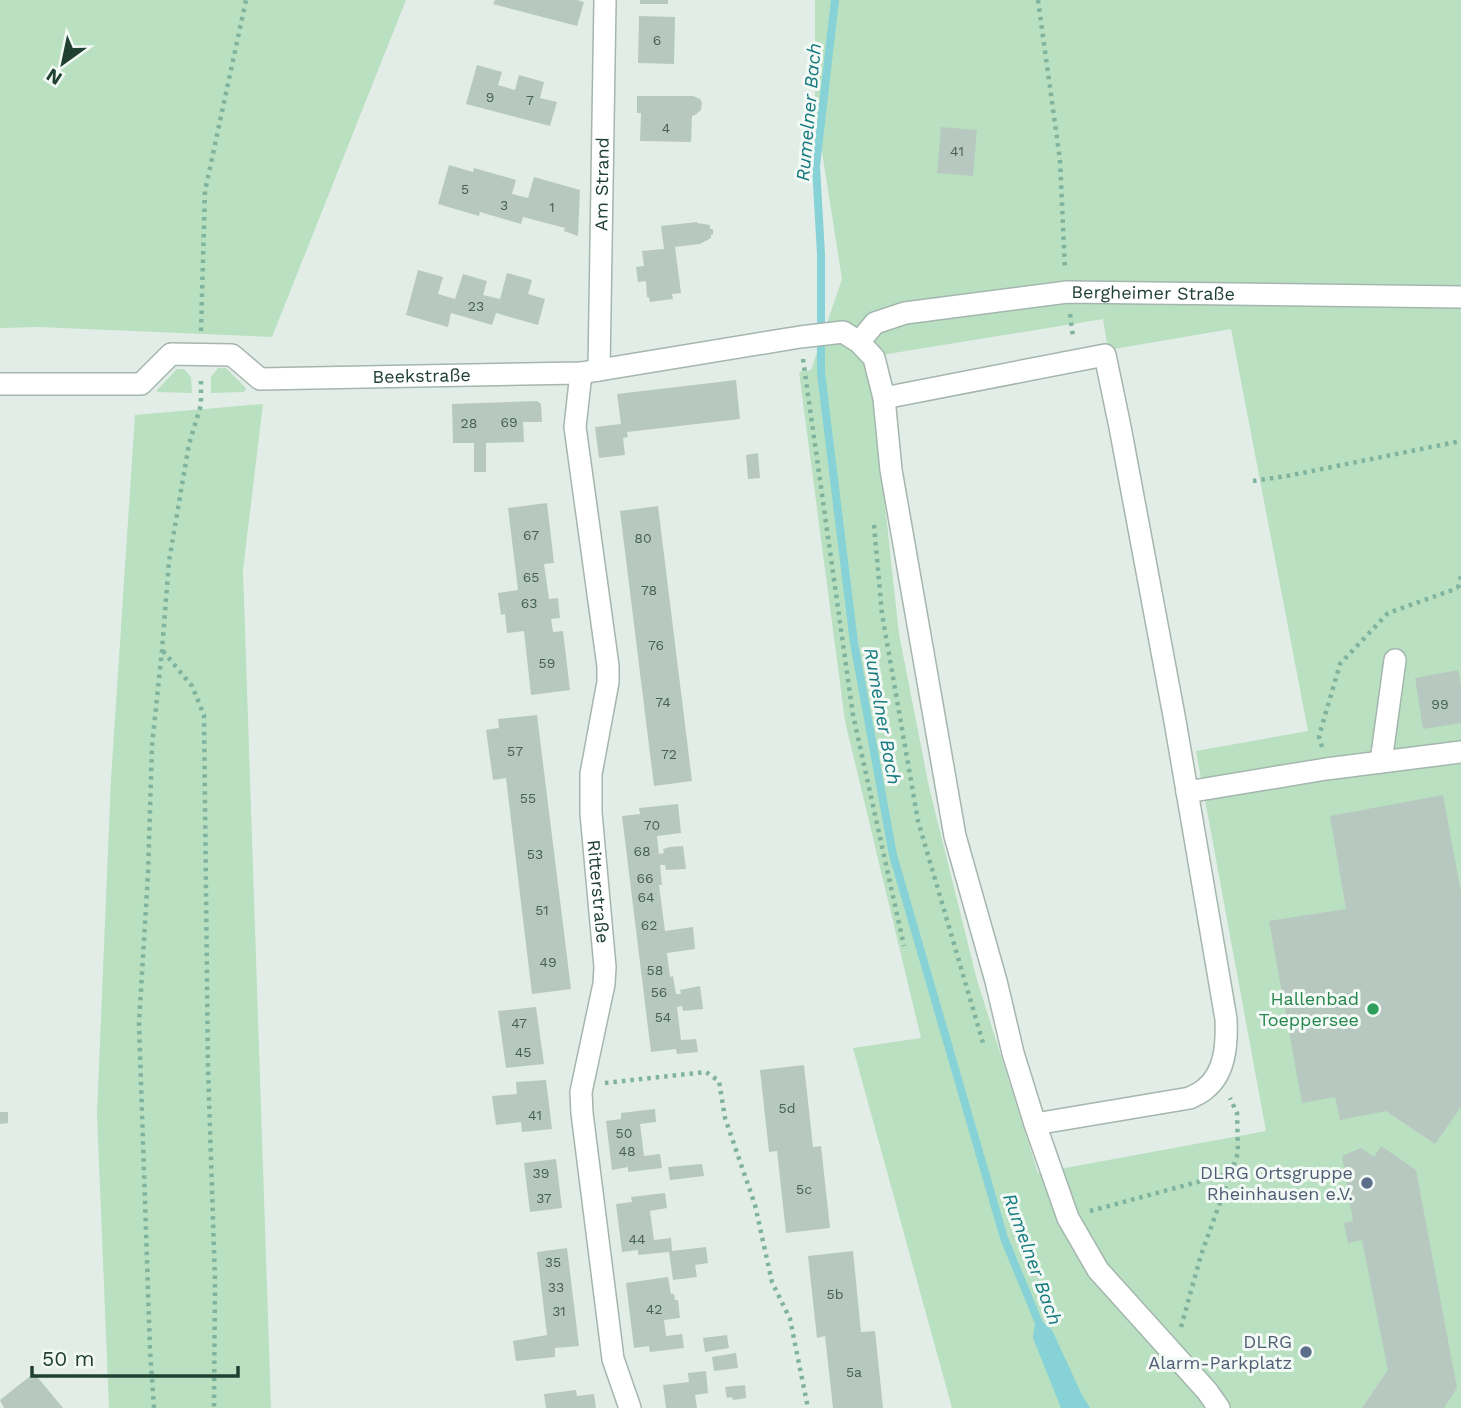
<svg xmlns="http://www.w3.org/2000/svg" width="1461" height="1408" font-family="'Work Sans',sans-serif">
<rect width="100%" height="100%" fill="#e2ede7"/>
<g fill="#b9e0c0" fill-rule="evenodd">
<polygon points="0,0 406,0 272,337 39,327 0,328"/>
<path d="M815,0H1461V1408H952L853,1048L921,1038L845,721L799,372L811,370L842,279L815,107ZM1103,319L1108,350L1231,329L1308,731L1196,751L1266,1131L1038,1173L977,980L929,787L899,634L869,357Z"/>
<polygon points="218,368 226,368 245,387 246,390 243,392 211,393 211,377"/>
<polygon points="177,369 184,369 191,377 192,393 157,392 157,390"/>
<polygon points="263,404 243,570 271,1408 109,1408 97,1114 111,779 135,415"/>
</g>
<polygon fill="#86d2d6" points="1036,1316 1052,1330 1082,1395 1090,1408 1061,1408 1033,1338"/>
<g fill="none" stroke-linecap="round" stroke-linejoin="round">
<polyline stroke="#86d2d6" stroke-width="8" points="835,0 816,166 821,254 821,373 854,643 893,855 1004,1238 1039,1323"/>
</g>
<g fill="#b7c8c0">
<polygon points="495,0 577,0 584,2 577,26 493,4"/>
<rect x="640" y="0" width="28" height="4"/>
<polygon points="639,16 675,17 674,64 638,63"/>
<polygon points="477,65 502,72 498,85 515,90 519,75 544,82 540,98 557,102 550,126 466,104"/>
<polygon points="637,96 693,96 700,99 702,103 701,110 695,115 692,116 691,142 640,141 641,113 637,113"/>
<polygon points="941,127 977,130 973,176 937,173"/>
<polygon points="449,165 473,172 474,168 516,180 512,194 528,198 534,177 580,190 578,236 564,231 565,228 523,217 521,224 480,212 479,216 438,204"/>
<polygon points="697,222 697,223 710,225 710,229 713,229 713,234 711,235 711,238 700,244 675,247 681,293 672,294 673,299 650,302 649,297 647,297 646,281 638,282 636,267 644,266 642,251 664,249 661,226"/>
<polygon points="418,270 443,277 438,294 455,299 463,274 487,281 483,295 500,299 507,273 532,280 528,294 545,299 538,325 496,313 492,325 451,313 448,327 406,315"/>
<polygon points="736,380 740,419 627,432 628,437 623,438 625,455 599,458 595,427 621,424 617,394"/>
<polygon points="537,401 541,404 542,422 523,422 524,442 486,443 486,472 474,472 474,443 453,443 452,404"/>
<polygon points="758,453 760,478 748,479 746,455"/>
<polygon points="547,503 554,563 544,564 549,599 558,598 560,618 551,619 553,632 563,631 570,690 531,695 524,631 507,633 505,614 501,615 498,593 518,590 508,508"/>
<polygon points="658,506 692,781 654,786 620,511"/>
<polygon points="1458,670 1461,685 1461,723 1423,729 1415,678"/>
<polygon points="537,715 571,989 532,994 506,778 493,780 486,730 499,728 498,719"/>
<polygon points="1443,795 1461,892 1461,1107 1435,1144 1386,1111 1340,1120 1335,1097 1302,1103 1269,921 1346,909 1330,816"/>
<polygon points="678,804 681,833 657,836 659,854 664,853 663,849 670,847 683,846 686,869 666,870 665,865 660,865 662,885 659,885 665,931 693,927 695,949 667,953 670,977 673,976 676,994 681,994 680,990 700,986 703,1009 683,1011 682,1006 677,1007 681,1040 696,1039 698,1052 677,1054 676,1049 651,1052 622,816 640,814 639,808"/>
<polygon points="536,1007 544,1064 506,1068 498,1011"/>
<polygon points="804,1065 813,1147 821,1146 830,1228 786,1233 777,1151 769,1152 760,1070"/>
<polygon points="546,1080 552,1129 522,1132 521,1122 496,1125 492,1096 517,1094 516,1082"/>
<polygon points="655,1109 656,1122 640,1124 644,1156 660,1154 662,1168 628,1172 628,1167 612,1170 606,1121 621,1119 621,1113"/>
<polygon points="0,1112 8,1112 8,1123 0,1124"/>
<polygon points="1381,1146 1416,1170 1457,1388 1444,1408 1362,1408 1388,1370 1362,1240 1348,1243 1344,1223 1353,1221 1342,1156 1361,1148 1374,1157"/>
<polygon points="556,1159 562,1208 530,1212 524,1163"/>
<polygon points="702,1164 704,1176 670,1180 668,1167"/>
<polygon points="665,1193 667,1208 650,1211 654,1240 671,1238 672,1251 706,1247 708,1263 695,1265 697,1277 673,1280 669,1252 638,1255 638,1250 622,1252 616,1204 632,1202 631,1197"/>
<polygon points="567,1248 579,1346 555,1348 555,1357 516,1361 513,1341 547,1335 537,1252"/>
<polygon points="853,1251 861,1332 875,1331 883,1408 833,1408 825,1336 817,1338 808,1256"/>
<polygon points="668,1277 671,1294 674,1294 675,1300 678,1300 680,1318 664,1320 666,1336 682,1334 684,1348 650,1352 649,1346 634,1348 626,1283"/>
<polygon points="727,1335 729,1348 705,1352 703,1338"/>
<polygon points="736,1353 738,1368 714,1371 712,1357"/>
<polygon points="706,1371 708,1393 695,1395 697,1408 666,1408 663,1385 689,1382 688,1373"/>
<polygon points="34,1373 63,1408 4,1408 0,1400"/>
<polygon points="745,1385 746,1398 733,1400 732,1397 727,1398 725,1387"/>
<polygon points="576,1390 577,1396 594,1394 596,1408 546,1408 544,1394"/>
</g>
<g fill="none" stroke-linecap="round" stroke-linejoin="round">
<g stroke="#a4b6ae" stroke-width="24">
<g id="minor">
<path id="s1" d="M859,342L875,323L905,313L1067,292L1461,297"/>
<path id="s2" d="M599,370L605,0"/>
<path id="s3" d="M581,373L575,427L608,666V682L591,774V813L605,967L604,984L581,1092L582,1113L613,1359L630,1408"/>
<path id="s4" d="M0,384H141L171,354L232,355L260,379L581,373L800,337L843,332L859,342L874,358L884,398L891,470L955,836L996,981L1013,1053L1035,1124L1068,1218L1098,1270L1207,1391L1219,1408"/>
<path d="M884,398L1105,355L1120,427L1175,721L1226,1019C1227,1042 1226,1073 1205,1089C1201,1093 1195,1095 1190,1098L1035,1124"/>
<polyline points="1381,762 1395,660"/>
<polyline points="1187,792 1326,769 1461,752"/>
</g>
</g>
<g stroke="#80b39e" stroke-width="4.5" stroke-dasharray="3.5 5" stroke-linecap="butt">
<polyline points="1038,0 1060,160 1065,270"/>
<polyline points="1070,314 1073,337"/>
<polyline points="201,331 205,191 246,0"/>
<polyline points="803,359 853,715 904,946"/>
<polyline points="1253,481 1287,476 1461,441"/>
<polyline points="874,525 882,614 918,821 983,1043"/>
<polyline points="1458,588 1461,576"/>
<polyline points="163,651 192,686 204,715 208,1068 215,1281 214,1408"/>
<polyline points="1322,747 1319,736 1340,664 1388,613 1458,588"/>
<polyline points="605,1083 706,1072 719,1081 725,1118 755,1205 772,1282 790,1319 808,1408"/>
<polyline points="1090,1211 1231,1173"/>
<polyline points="1181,1327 1201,1255 1238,1153 1237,1113 1230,1098"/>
<polyline points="154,1408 150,1350 139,1023 148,874 152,746 162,650 169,561 189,444 201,405 201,378"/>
</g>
<use href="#minor" stroke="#fff" stroke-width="21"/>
</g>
<circle fill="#2e9e5b" stroke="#f3f9f5" stroke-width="2.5" cx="1373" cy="1009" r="7"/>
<g fill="#5c6f8a" stroke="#f3f9f5" stroke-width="2.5">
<circle cx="1367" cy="1183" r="7"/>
<circle cx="1306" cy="1352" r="7"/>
</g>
<g text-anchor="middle" stroke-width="6" stroke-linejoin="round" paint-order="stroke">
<g font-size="14" fill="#466257">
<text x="657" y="45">6</text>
<text x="490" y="102">9</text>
<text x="530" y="105">7</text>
<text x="666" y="133">4</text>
<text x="957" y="156">41</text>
<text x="465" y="194">5</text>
<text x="504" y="210">3</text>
<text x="552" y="212">1</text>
<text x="476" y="311">23</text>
<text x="509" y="427">69</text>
<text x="469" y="428">28</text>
<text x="531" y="540">67</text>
<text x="643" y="543">80</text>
<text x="531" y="582">65</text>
<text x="649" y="595">78</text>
<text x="529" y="608">63</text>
<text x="656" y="650">76</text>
<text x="547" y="668">59</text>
<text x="663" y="707">74</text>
<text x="1440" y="709">99</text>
<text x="515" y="756">57</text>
<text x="669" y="759">72</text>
<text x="528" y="803">55</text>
<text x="652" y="830">70</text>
<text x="642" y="856">68</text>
<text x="535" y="859">53</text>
<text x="645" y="883">66</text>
<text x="646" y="902">64</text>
<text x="542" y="915">51</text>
<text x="649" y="930">62</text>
<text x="548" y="967">49</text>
<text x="655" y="975">58</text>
<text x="659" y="997">56</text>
<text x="663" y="1022">54</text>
<text x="519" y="1028">47</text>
<text x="523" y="1057">45</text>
<text x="787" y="1113">5d</text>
<text x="535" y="1120">41</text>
<text x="624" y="1138">50</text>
<text x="627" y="1156">48</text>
<text x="541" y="1178">39</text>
<text x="804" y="1194">5c</text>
<text x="544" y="1203">37</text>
<text x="637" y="1244">44</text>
<text x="553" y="1267">35</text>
<text x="556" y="1292">33</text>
<text x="835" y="1299">5b</text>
<text x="654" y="1314">42</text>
<text x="559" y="1316">31</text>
<text x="854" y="1377">5a</text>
</g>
<g font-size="18" fill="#204034" stroke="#f3f9f5">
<text dy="6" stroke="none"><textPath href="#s2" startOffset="186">Am Strand</textPath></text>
<text dy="6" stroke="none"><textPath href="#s1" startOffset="306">Bergheimer Straße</textPath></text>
<text dy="6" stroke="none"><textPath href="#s4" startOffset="443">Beekstraße</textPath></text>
<text dy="6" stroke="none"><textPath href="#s3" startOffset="523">Ritterstraße</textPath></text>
</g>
<g font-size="18" fill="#27864d" stroke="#f3f9f5" text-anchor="end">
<text x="1359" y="1005">Hallenbad<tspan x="1359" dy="21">Toeppersee</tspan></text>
</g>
<g font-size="18" fill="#4e5e75" stroke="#f3f9f5" text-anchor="end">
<text x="1353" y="1179">DLRG Ortsgruppe<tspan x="1353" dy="21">Rheinhausen e.V.</tspan></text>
<text x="1292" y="1348">DLRG<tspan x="1292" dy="21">Alarm-Parkplatz</tspan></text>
</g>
<g font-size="19" font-style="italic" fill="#167a80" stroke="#f3f9f5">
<text transform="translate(808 112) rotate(-85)" y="7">Rumelner Bach</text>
<text transform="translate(883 716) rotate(80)" y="7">Rumelner Bach</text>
<text transform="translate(1033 1259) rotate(70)" y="7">Rumelner Bach</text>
</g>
</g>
<g transform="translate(63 63) rotate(213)" stroke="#f3f9f5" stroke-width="5" paint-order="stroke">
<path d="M0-5L12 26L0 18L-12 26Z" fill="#204034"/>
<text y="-10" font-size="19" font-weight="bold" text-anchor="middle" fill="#204034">N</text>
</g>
<path d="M32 1366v10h206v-10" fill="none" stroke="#204034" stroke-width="3.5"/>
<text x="42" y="1366" font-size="21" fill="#204034" stroke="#f3f9f5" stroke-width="5" paint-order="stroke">50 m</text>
</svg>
